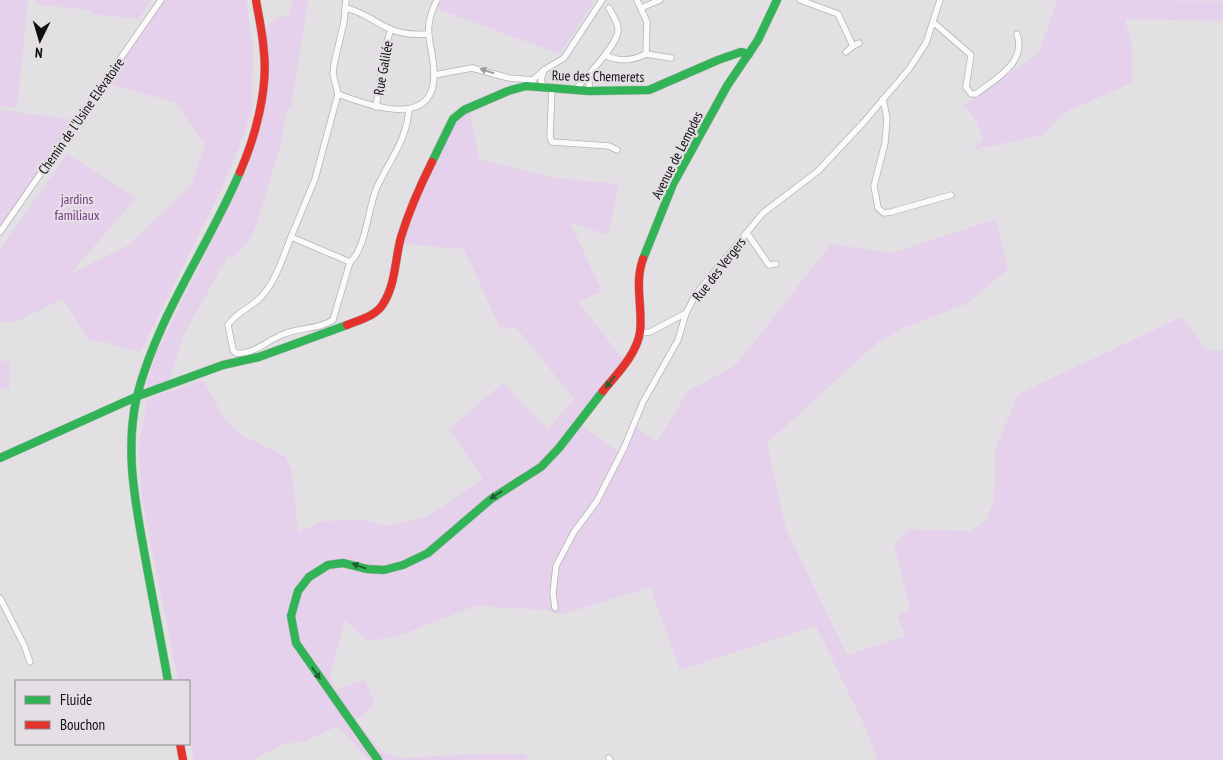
<svg xmlns="http://www.w3.org/2000/svg" width="1223" height="760" font-family="'PT Sans Narrow',sans-serif">
<rect width="100%" height="100%" fill="#e2e0e3"/>
<g fill="#e5d1eb">
<polygon points="0,0 28,0 17,108 0,106"/>
<polygon points="36,0 151,0 139,19 92,14 92,10 35,5"/>
<polygon points="161,0 246,0 253,46 252,108 244,135 221,190 140,353 108,343 88,340 63,299 15,322 0,321 0,249 67,154 136,198 70,274 129,245 191,185 205,145 175,102 104,83"/>
<path d="M293,0H308L291,109L287,108L282,139L257,224L249,241L234,257L228,256L184,334L169,381L152,388L146,385L155,356L248,167C264,118 271,79 266,27L275,19L289,15Z"/>
<polygon points="440,0 595,0 560,54 437,9"/>
<polygon points="1057,0 1223,1 1223,21 1125,19 1132,46 1132,83 1065,112 1043,135 973,150 983,139 977,122 964,105 1039,53"/>
<polygon points="0,110 76,120 0,225"/>
<polygon points="470,111 479,159 555,178 619,184 608,235 570,222 602,291 579,302 627,365 581,425 619,453 632,424 657,442 688,391 736,365 831,244 892,253 996,219 1008,269 968,303 901,329 878,342 767,443 786,529 847,655 906,636 897,616 910,609 894,545 909,529 970,531 986,521 994,501 995,450 1018,394 1182,317 1207,351 1223,350 1223,760 877,760 866,729 816,626 680,670 650,587 560,615 549,610 475,606 396,637 367,641 345,620 330,677 336,690 365,679 375,704 356,720 382,752 400,758 479,754 526,754 528,760 369,760 338,726 304,742 284,744 252,760 194,760 189,736 189,681 178,681 142,498 139,447 147,399 203,380 224,418 243,436 285,456 292,471 298,532 323,521 367,520 385,526 427,517 483,479 449,429 503,383 548,429 574,399 515,326 501,330 464,249 404,244 412,212 437,156 460,115"/>
<polygon points="0,360 10,362 9,390 0,388"/>
</g>
<g fill="none" stroke-linecap="round" stroke-linejoin="round">
<g stroke="#b4b3b5" stroke-width="7">
<g id="street">
<path d="M346,0L344,22L334,64L333,74L338,94C367,105 434,130 434,75C434,43 420,33 437,0"/>
<polyline points="800,0 838,14 853,46 859,43"/>
<path d="M345,8C362,11 373,21 388,28C400,34 414,35 427,34"/>
<polyline points="641,8 660,0"/>
<path d="M933,22L971,55L966,87L971,94H976C995,79 1027,63 1017,34"/>
<polyline points="846,52 853,46"/>
<polyline points="646,54 671,58"/>
<path d="M605,55C618,62 632,61 646,54L647,22L637,0"/>
<polyline points="434,75 472,68 509,78 534,80"/>
<polyline points="589,75 589,91"/>
<polyline points="526,86 544,70 564,58 602,0"/>
<polyline points="544,88 541,80 544,70"/>
<polyline points="552,88 550,137 552,142 609,146 617,150"/>
<path d="M575,90C584,79 620,43 618,29C618,23 612,14 609,8"/>
<path d="M338,94L315,179L291,237L350,262C366,249 368,207 377,187C389,161 407,140 409,109"/>
<polyline points="883,99 887,118 885,143 874,186 878,208 884,213 891,212 951,195"/>
<polyline points="376,107 385,48 391,29"/>
<polyline points="0,232 161,0"/>
<polyline points="747,233 769,265 776,264"/>
<path d="M291,237C283,257 276,281 261,297C251,308 236,312 228,325L233,350L236,353C252,356 269,339 284,334C300,327 318,330 333,320L350,262"/>
<polyline points="640,333 650,332 686,313"/>
<polyline points="0,598 24,645 30,662"/>
<polyline points="555,608 553,593 556,566 574,532 597,501 624,448 643,402 678,340 686,313 696,294 763,213 818,171 863,123 909,69 926,43 940,0"/>
<polyline points="609,758 610,760"/>
</g>
</g>
<g stroke="#b4b3b5" stroke-width="9">
<g id="fast">
<polyline points="432,162 453,119 464,110 508,91 526,86 589,91 649,90 718,60 741,52 749,54"/>
<polyline points="643,259 673,184 727,86 758,40 777,0"/>
<polyline points="0,458 138,396 223,365 259,357 347,325"/>
<path d="M168,681C161,641 153,601 146,562C136,506 124,452 137,396C157,317 208,247 240,172"/>
<polyline points="378,760 296,643 291,616 298,591 309,577 328,565 343,563 367,569 384,570 403,565 428,553 491,499 541,467 559,448 603,391"/>
</g>
</g>
<g stroke="#b4b3b5" stroke-width="9">
<g id="jam">
<path d="M240,172C255,138 268,90 264,53C263,35 259,18 256,0"/>
<path d="M347,325C359,320 376,316 383,304C396,284 395,258 401,237C409,211 420,186 432,162"/>
<path d="M603,391C616,375 637,354 640,332C643,307 634,284 643,259"/>
<polyline points="180,744 183,760"/>
</g>
</g>
<use href="#street" stroke="#fbfafb" stroke-width="5.5"/>
<use href="#fast" stroke="#30b455" stroke-width="8"/>
<use href="#jam" stroke="#e5322d" stroke-width="8"/>
</g>
<defs><path id="oneway-solid" d="M-6-.8H1V-3.2L6.5 0L1 3.2V.8H-6Z" transform="scale(1.25)"/></defs>
<use fill="#9d9c9d" href="#oneway-solid" transform="translate(487 71) rotate(-162)"/>
<g fill="#206232">
<use href="#oneway-solid" transform="translate(610 382) rotate(128)"/>
<use href="#oneway-solid" transform="translate(496 495) rotate(146)"/>
<use href="#oneway-solid" transform="translate(359 566) rotate(-161)"/>
<use href="#oneway-solid" transform="translate(316 673) rotate(55)"/>
</g>
<g text-anchor="middle" stroke-width="4.5" stroke-linejoin="round" paint-order="stroke">
<g font-size="14" fill="#100f10" stroke="#e3dfe4">
<text transform="translate(383 68) rotate(-80)" y="5">Rue Galilée</text>
<text transform="translate(598 76) rotate(1)" y="5">Rue des Chemerets</text>
<text transform="translate(81 116) rotate(-55)" y="5">Chemin de l'Usine Elévatoire</text>
<text transform="translate(677 155) rotate(-63)" y="5">Avenue de Lempdes</text>
<text transform="translate(719 269) rotate(-52)" y="5">Rue des Vergers</text>
</g>
<g font-size="14" fill="#753985" stroke="#e3dfe4">
<text x="77" y="204">jardins<tspan x="77" dy="16">familiaux</tspan></text>
</g>
</g>
<rect x="15" y="680" width="175" height="65" fill="#e3dfe4" stroke="#8f8c8f"/>
<rect x="25" y="696" width="25" height="8" fill="#30b455" stroke="#8f8c8f"/>
<text x="60" y="705" font-size="15" fill="#100f10">Fluide</text>
<rect x="25" y="721" width="25" height="8" fill="#e5322d" stroke="#8f8c8f"/>
<text x="60" y="730" font-size="15" fill="#100f10">Bouchon</text>
<g transform="translate(40 40) rotate(185)" stroke="#e3dfe4" stroke-width="4" paint-order="stroke">
<path d="M0-4L9 19L0 12L-9 19Z" fill="#100f10"/>
<text y="-8" font-size="14" font-weight="bold" text-anchor="middle" fill="#100f10">N</text>
</g>
</svg>
